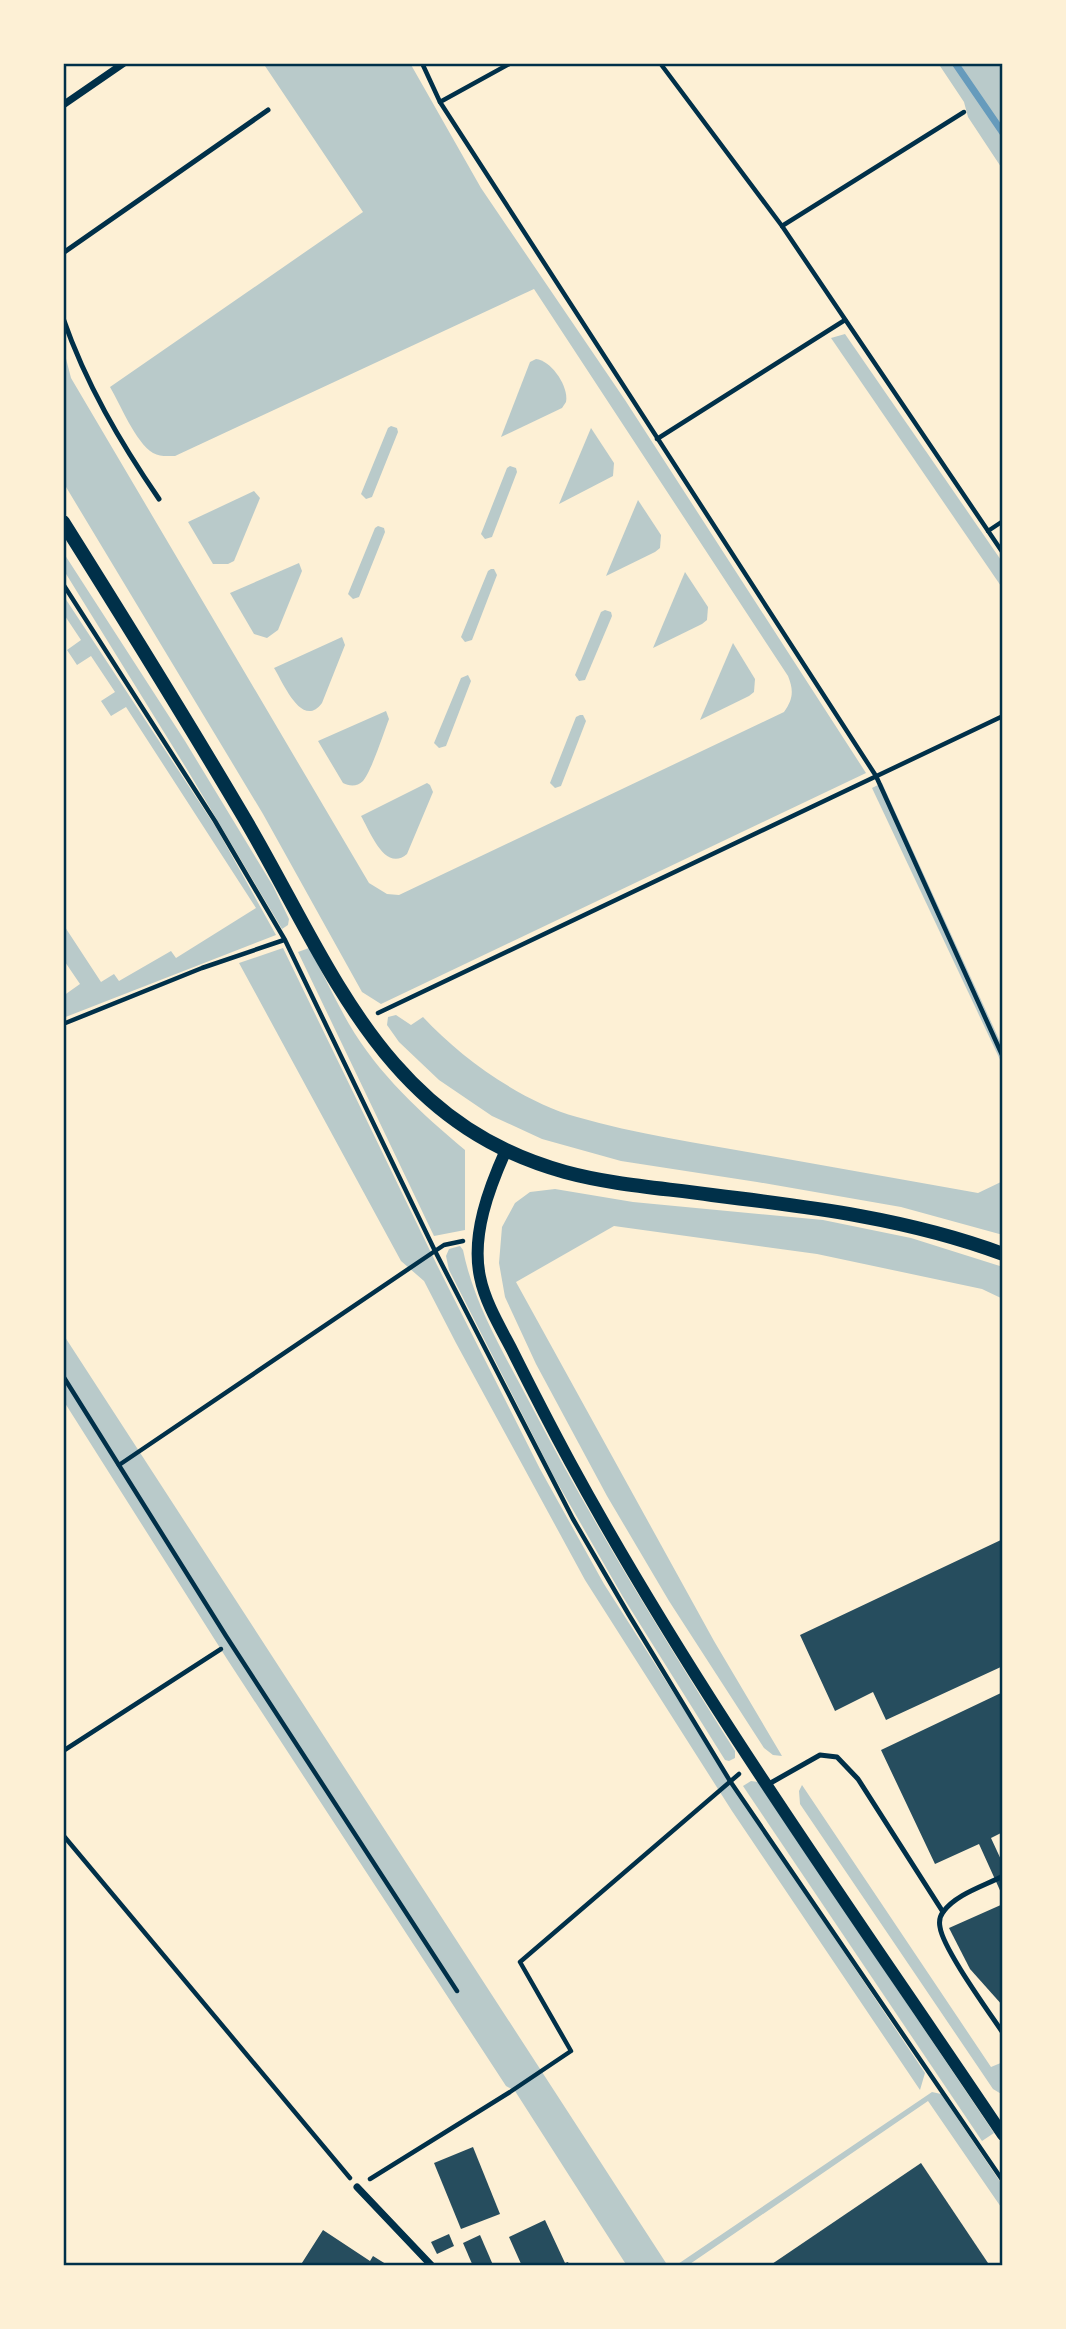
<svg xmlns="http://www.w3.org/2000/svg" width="1066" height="2329" font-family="'Varela Round',sans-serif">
<rect width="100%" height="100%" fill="#fdf0d5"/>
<g fill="#b9caca">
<path d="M263,63H410L481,188L625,400L866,773L381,1004L362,992L263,814L63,482V347L71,378L369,883L387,894L399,895L784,712C793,699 794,691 788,676L534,289L175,456C167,456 160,457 153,453C136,443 120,404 110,387L363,212Z"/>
<polygon points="938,63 1003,63 1003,170 968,117 964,102"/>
<polygon points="845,334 1003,563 1003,589 831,338"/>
<path d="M536,359C552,361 569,387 566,402L562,408L501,437L530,362Z"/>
<polygon points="391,426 397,428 398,432 372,497 366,499 361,494 388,428"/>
<polygon points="591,428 614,463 613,476 559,504"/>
<polygon points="510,466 516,468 517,472 492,537 485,539 481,534 507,468"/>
<polygon points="254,491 260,498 234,561 228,564 213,564 188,522"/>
<polygon points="638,500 661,535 660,548 655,552 606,576"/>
<polygon points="378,526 384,528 385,532 359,597 353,599 348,594 375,528"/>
<polygon points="63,552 185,741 273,886 289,919 288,925 282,929 188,771 63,569"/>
<polygon points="299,563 302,571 278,630 267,638 254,634 230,593"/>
<polygon points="491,569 494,569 497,575 472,640 465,642 461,637 488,571"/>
<polygon points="685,572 708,607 707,620 702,624 653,648"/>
<polygon points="63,595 217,829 276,935 63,1018 63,996 80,984 63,959 63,924 101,982 114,974 119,981 171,951 176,958 256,908 126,707 111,716 101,701 115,692 91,656 77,665 67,650 81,640 63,613"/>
<polygon points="605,610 611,612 612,616 585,680 579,681 575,675 601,612"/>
<path d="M342,637L345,645L322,703C302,730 283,682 274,668Z"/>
<polygon points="733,643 755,679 754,692 749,696 700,720"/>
<polygon points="468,675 471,681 446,746 439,748 434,743 461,678"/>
<path d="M386,711L389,719C384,732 371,772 363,781C357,787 349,786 343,783L318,741Z"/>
<polygon points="580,715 583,715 586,721 561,786 555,788 550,783 576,717"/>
<path d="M427,783L430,785L433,792L407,854C385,873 370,831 361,816Z"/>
<polygon points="882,783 1003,1048 1003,1066 872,788"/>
<polygon points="283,948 437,1265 540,1469 604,1584 740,1797 925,2073 920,2090 732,1811 585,1580 456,1343 424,1281 401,1261 239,963"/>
<path d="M309,948C323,973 335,1000 349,1024C378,1074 422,1114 465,1150V1230L434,1236L298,952Z"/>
<path d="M396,1015L411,1025L423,1017C462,1059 521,1101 577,1117C636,1134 698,1143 759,1154C832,1167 905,1180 978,1193L1003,1181V1235L901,1207L757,1182L621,1161L542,1139L492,1116L439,1080L399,1042L387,1025L388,1017Z"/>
<polygon points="555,1189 633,1202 823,1220 911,1238 1003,1267 1003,1299 982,1289 817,1254 614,1226 516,1282 714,1641 782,1756 773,1755 764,1748 669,1601 607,1496 536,1364 505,1297 499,1263 502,1227 515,1203 530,1192"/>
<path d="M460,1246L463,1250C474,1305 505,1355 531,1405C593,1524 664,1638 735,1751V1758L729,1761L725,1760L623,1597L554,1477L449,1270L446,1256L449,1249Z"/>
<polygon points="63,1334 666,2263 660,2266 627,2266 515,2091 506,2086 227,1659 63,1400"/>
<polygon points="751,1781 758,1782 994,2133 982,2141 743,1786"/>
<polygon points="802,1785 991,2067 1003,2062 1003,2095 993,2089 800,1804 799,1791"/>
<polygon points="932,2092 941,2094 1003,2186 1003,2210 928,2101 687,2266 675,2266"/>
</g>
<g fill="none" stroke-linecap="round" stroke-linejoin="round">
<polyline stroke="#669bbc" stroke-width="7" points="955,63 1003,133"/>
</g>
<g fill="#264d5e">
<polygon points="1003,1539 1003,1666 886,1720 873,1692 835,1711 800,1635"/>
<polygon points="1003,1692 1003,1832 991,1838 1003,1864 1003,1897 979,1844 935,1864 881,1750"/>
<polygon points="1003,1904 1003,2006 970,1969 949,1928"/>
<polygon points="473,2147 500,2214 461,2229 434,2163"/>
<polygon points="921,2163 990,2266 769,2266"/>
<polygon points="545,2220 565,2263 568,2262 570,2266 522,2266 509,2237"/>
<polygon points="323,2230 370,2261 373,2256 389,2266 300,2266"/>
<polygon points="449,2234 454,2246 437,2254 431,2242"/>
<polygon points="480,2235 493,2265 490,2266 473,2266 463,2243"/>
</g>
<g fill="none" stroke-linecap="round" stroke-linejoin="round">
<g stroke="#003049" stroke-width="4.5">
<polyline points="422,63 440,102 876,776 1003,1057"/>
<polyline points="660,63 782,226 1003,553"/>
<polyline points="440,102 511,63"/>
<polyline points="782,226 964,112"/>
<polyline points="657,439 845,320"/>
<polyline points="988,531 1003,521"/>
<polyline points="63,584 215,821 285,940 435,1251 573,1519 629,1615 730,1781 1003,2181"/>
<polyline points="378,1013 1003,716"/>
<polyline points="63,1024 202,968 284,940"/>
<polyline points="63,1376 226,1636 457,1991"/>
<polyline points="119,1465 435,1251 444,1245 463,1241"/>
<polyline points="63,1751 221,1649"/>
<polyline points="63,1835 350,2178"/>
<polyline points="370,2179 510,2092 571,2051 520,1962 739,1774"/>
</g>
<g stroke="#003049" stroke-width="5">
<polyline points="63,253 268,110"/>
<path d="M63,318C86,384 120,442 159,499"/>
<polyline points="767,1785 820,1755 837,1757 858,1779 943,1912"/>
<path d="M1003,1876C984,1886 956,1894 943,1912C940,1916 939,1922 940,1927C943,1949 989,2012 1003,2033"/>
</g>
<g stroke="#003049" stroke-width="7">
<polyline points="63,105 124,63"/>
<polyline points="357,2187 432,2266"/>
</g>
<path stroke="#003049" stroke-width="12" d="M506,1150C489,1188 471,1235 480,1277C485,1302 500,1327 512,1350C531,1388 550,1425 570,1462C697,1696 855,1914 1003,2135"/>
<path stroke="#003049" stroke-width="14" d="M63,522C124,619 184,716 242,814C330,962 380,1121 565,1172C613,1185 663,1188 712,1195C811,1207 909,1219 1003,1254"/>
</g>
<rect width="1066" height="2329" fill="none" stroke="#fdf0d5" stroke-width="130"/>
<rect x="65" y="65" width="936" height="2199" fill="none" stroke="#003049" stroke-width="2.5"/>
</svg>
